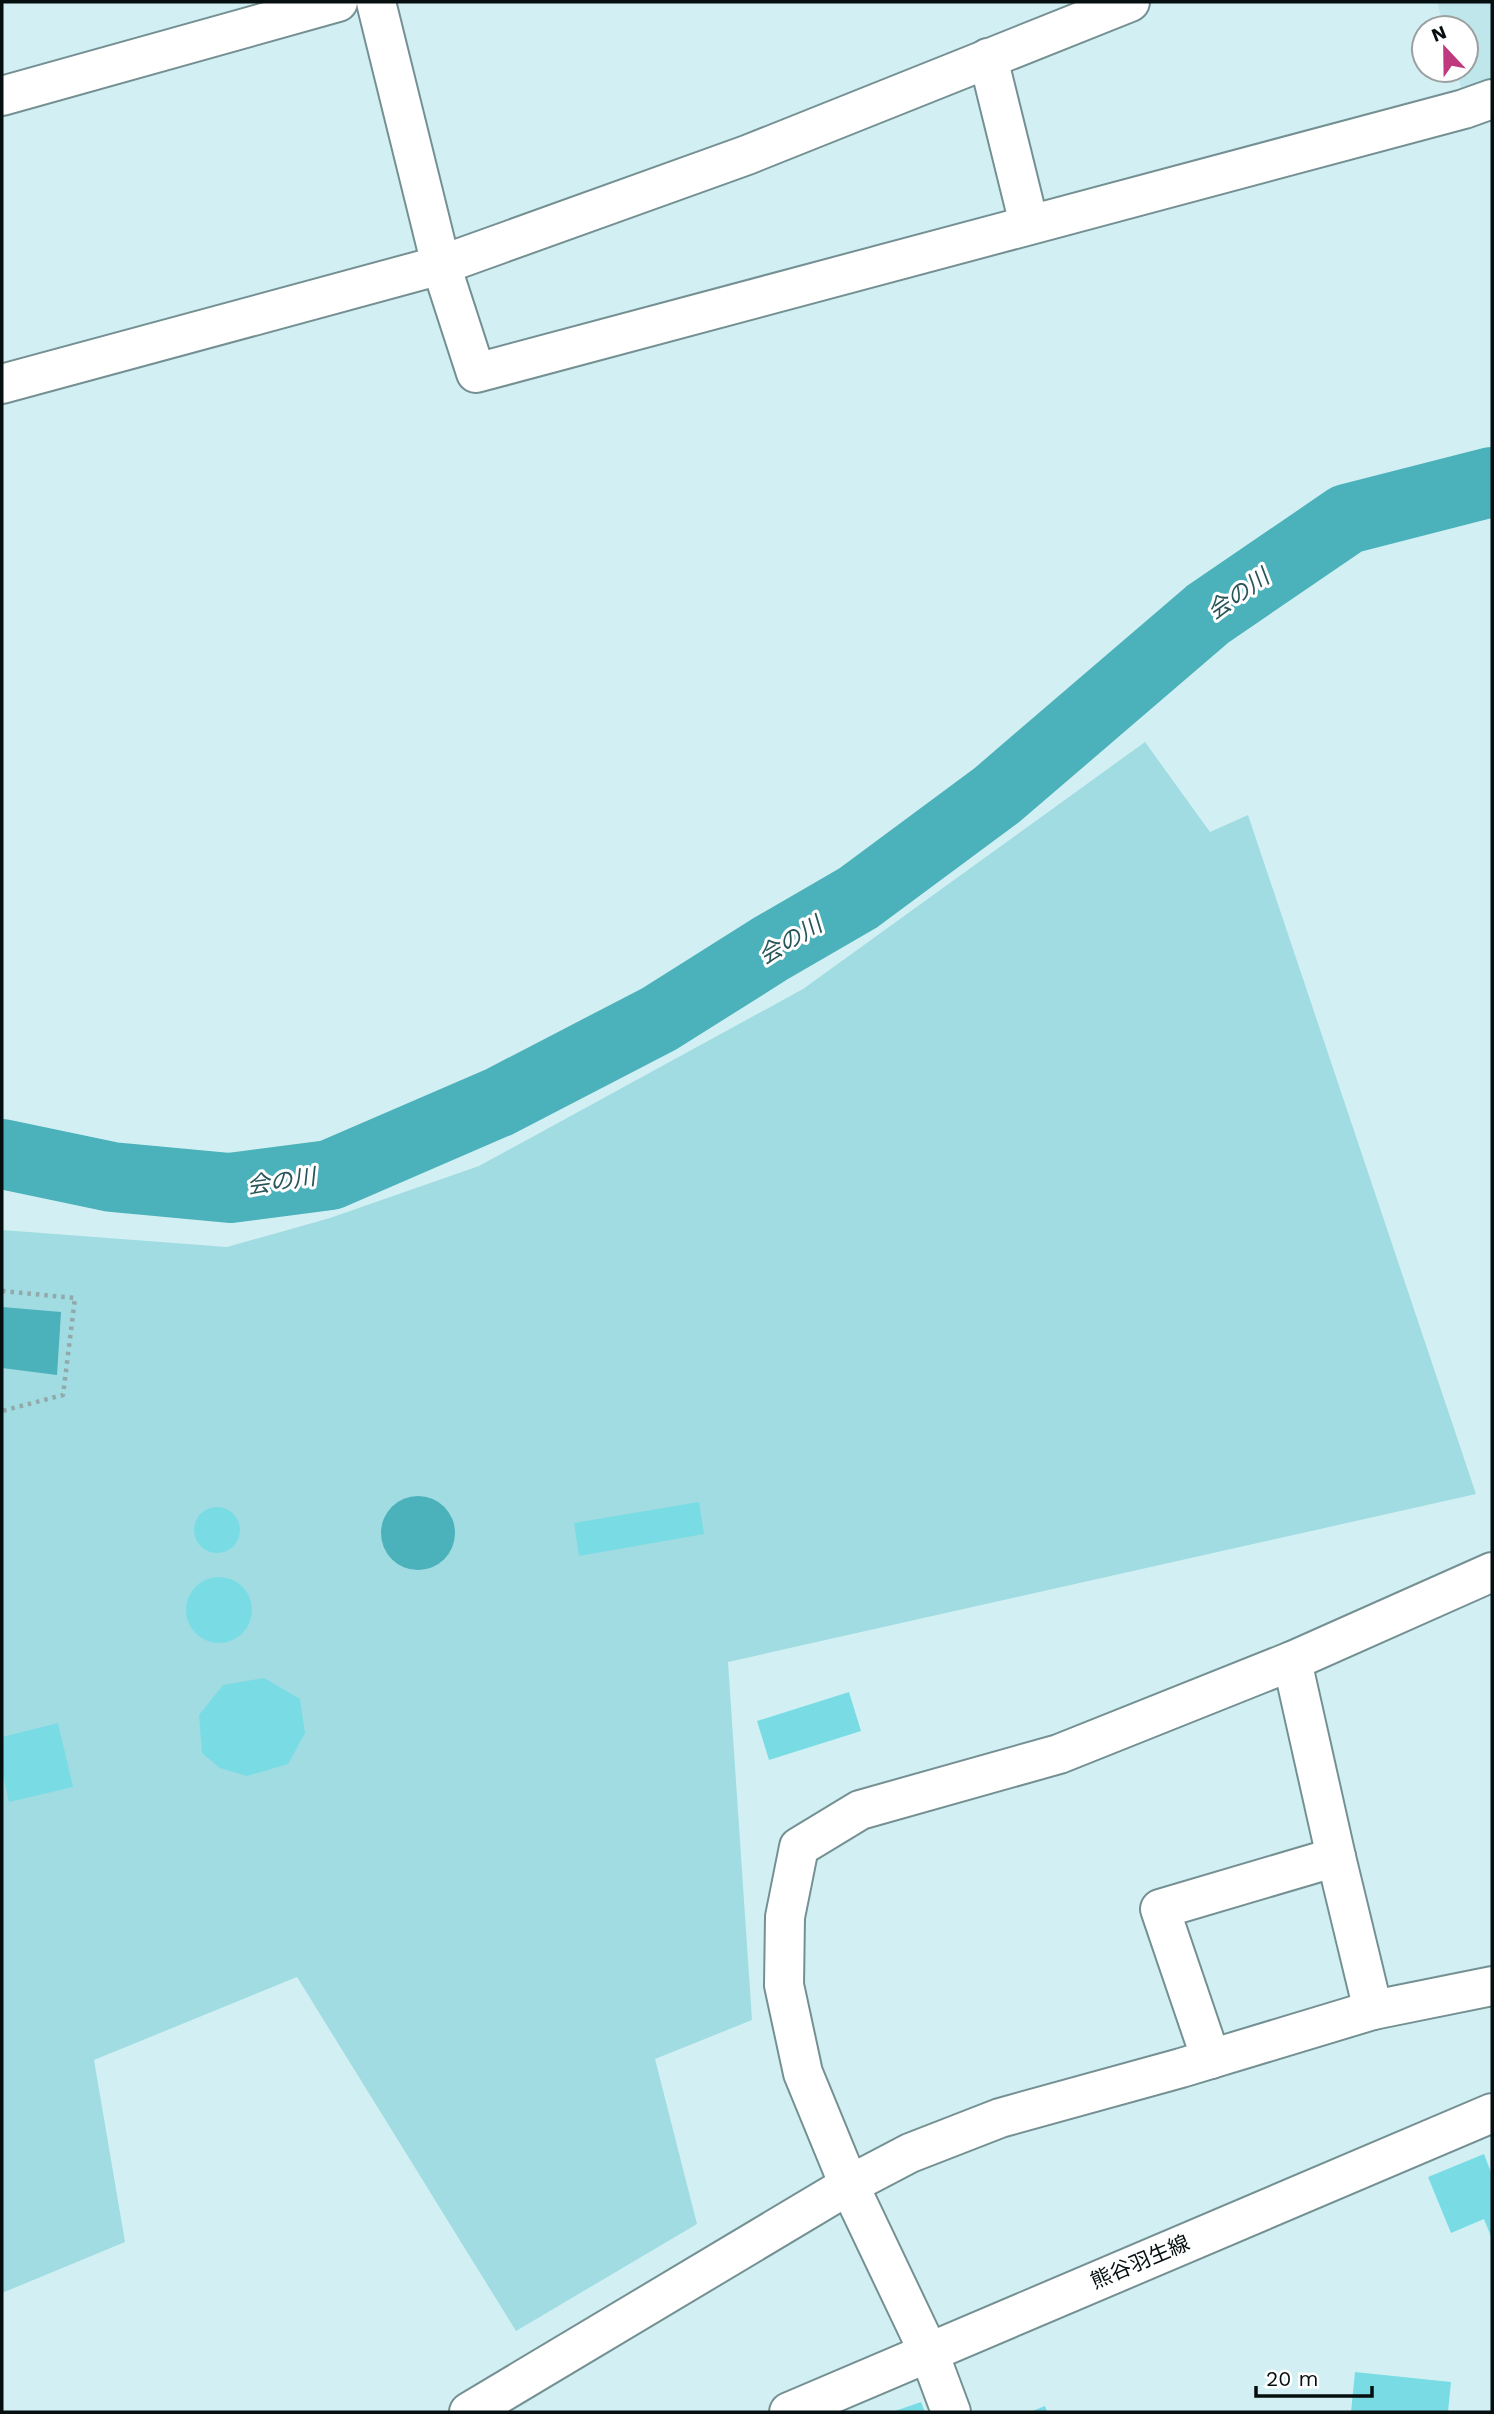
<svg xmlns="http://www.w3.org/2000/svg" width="1494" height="2414" font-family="'Work Sans','Noto Sans JP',sans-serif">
<rect width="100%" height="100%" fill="#d2f0f3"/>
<polygon fill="#bfe7eb" points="1437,2 1492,2 1492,85 1463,94 1456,70 1466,70 1466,28 1444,28"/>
<polygon fill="#a0dce1" points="1145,742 1210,832 1248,815 1476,1494 728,1662 752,2020 655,2059 697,2224 516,2331 297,1977 94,2060 125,2242 2,2293 2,1230 227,1247 330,1218 479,1166 803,989"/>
<g fill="#4bb1ba">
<polygon points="2,1307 61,1312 57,1375 2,1368"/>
<circle cx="418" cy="1533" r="37"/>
</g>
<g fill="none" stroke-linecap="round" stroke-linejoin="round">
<polyline stroke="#4bb1ba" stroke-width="70" points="2,1154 112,1177 230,1188 330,1175 499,1102 659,1019 770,949 858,898 997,795 1208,614 1347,519 1492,482"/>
</g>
<g fill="#79dce5">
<polygon points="699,1502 704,1534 579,1556 574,1523"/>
<circle cx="217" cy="1530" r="23"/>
<circle cx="219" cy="1610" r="33"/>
<polygon points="264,1678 300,1699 305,1733 288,1764 247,1776 220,1768 202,1753 199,1715 223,1685"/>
<polygon points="849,1692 861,1731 769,1760 757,1721"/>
<polygon points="58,1723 73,1787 9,1802 2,1769 2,1737"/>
<polygon points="1484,2154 1492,2175 1492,2239 1484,2219 1451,2233 1428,2177"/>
<polygon points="1355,2372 1451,2382 1448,2412 1351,2412"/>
<polygon points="921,2402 925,2412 892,2412"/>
<polygon points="1045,2406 1047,2412 1030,2412"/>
</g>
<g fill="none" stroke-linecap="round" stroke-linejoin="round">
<g stroke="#759093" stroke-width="42">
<g id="minor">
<polyline points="376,2 441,265 476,373 1464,109 1492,99"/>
<polyline points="988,58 1029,224"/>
<polyline points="2,96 338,2"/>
<polyline points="2,384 441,265 747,155 1130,2"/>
<polyline points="1292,1661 1336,1857 1373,2010"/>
<polyline points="1211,2059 1160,1909 1336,1857"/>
<polyline points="469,2412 849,2185 910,2153 1000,2118 1181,2068 1373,2010 1492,1986"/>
<polyline points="951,2412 929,2353 849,2185 803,2073 784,1985 785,1917 799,1847 860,1810 1059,1754 1292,1661 1492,1572"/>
</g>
</g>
<g stroke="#759093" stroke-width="42">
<polyline id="major" points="789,2412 1492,2113"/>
</g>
<polyline stroke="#91a9ab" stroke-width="4.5" stroke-dasharray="3.5 5" stroke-linecap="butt" points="2,1291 75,1298 63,1395 2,1411"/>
<use href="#minor" stroke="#fff" stroke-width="38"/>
<use href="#major" stroke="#fff" stroke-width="38"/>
</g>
<g text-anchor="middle" stroke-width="6" stroke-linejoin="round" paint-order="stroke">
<g font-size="21" fill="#050f10" stroke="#fff">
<text transform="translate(1140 2262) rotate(-23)" y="7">熊谷羽生線</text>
</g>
<g font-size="23" font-style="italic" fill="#285559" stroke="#fff">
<text transform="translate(1238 594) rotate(-35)" y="8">会の川</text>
<text transform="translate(790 940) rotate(-31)" y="8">会の川</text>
<text transform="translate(281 1181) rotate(-8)" y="8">会の川</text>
</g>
</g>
<rect width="1494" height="2414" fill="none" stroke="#050f10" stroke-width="7"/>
<g transform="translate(1445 49) rotate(338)"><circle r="33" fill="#ffffff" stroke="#9b9f9f" stroke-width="2"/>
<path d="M0-5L12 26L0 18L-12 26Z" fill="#be397d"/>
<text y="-10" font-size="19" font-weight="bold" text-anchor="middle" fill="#050f10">N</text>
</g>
<path d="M1256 2386v10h116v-10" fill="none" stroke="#050f10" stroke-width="3.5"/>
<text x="1266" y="2386" font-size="21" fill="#050f10" stroke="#ffffff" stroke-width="5" paint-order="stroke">20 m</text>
</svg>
